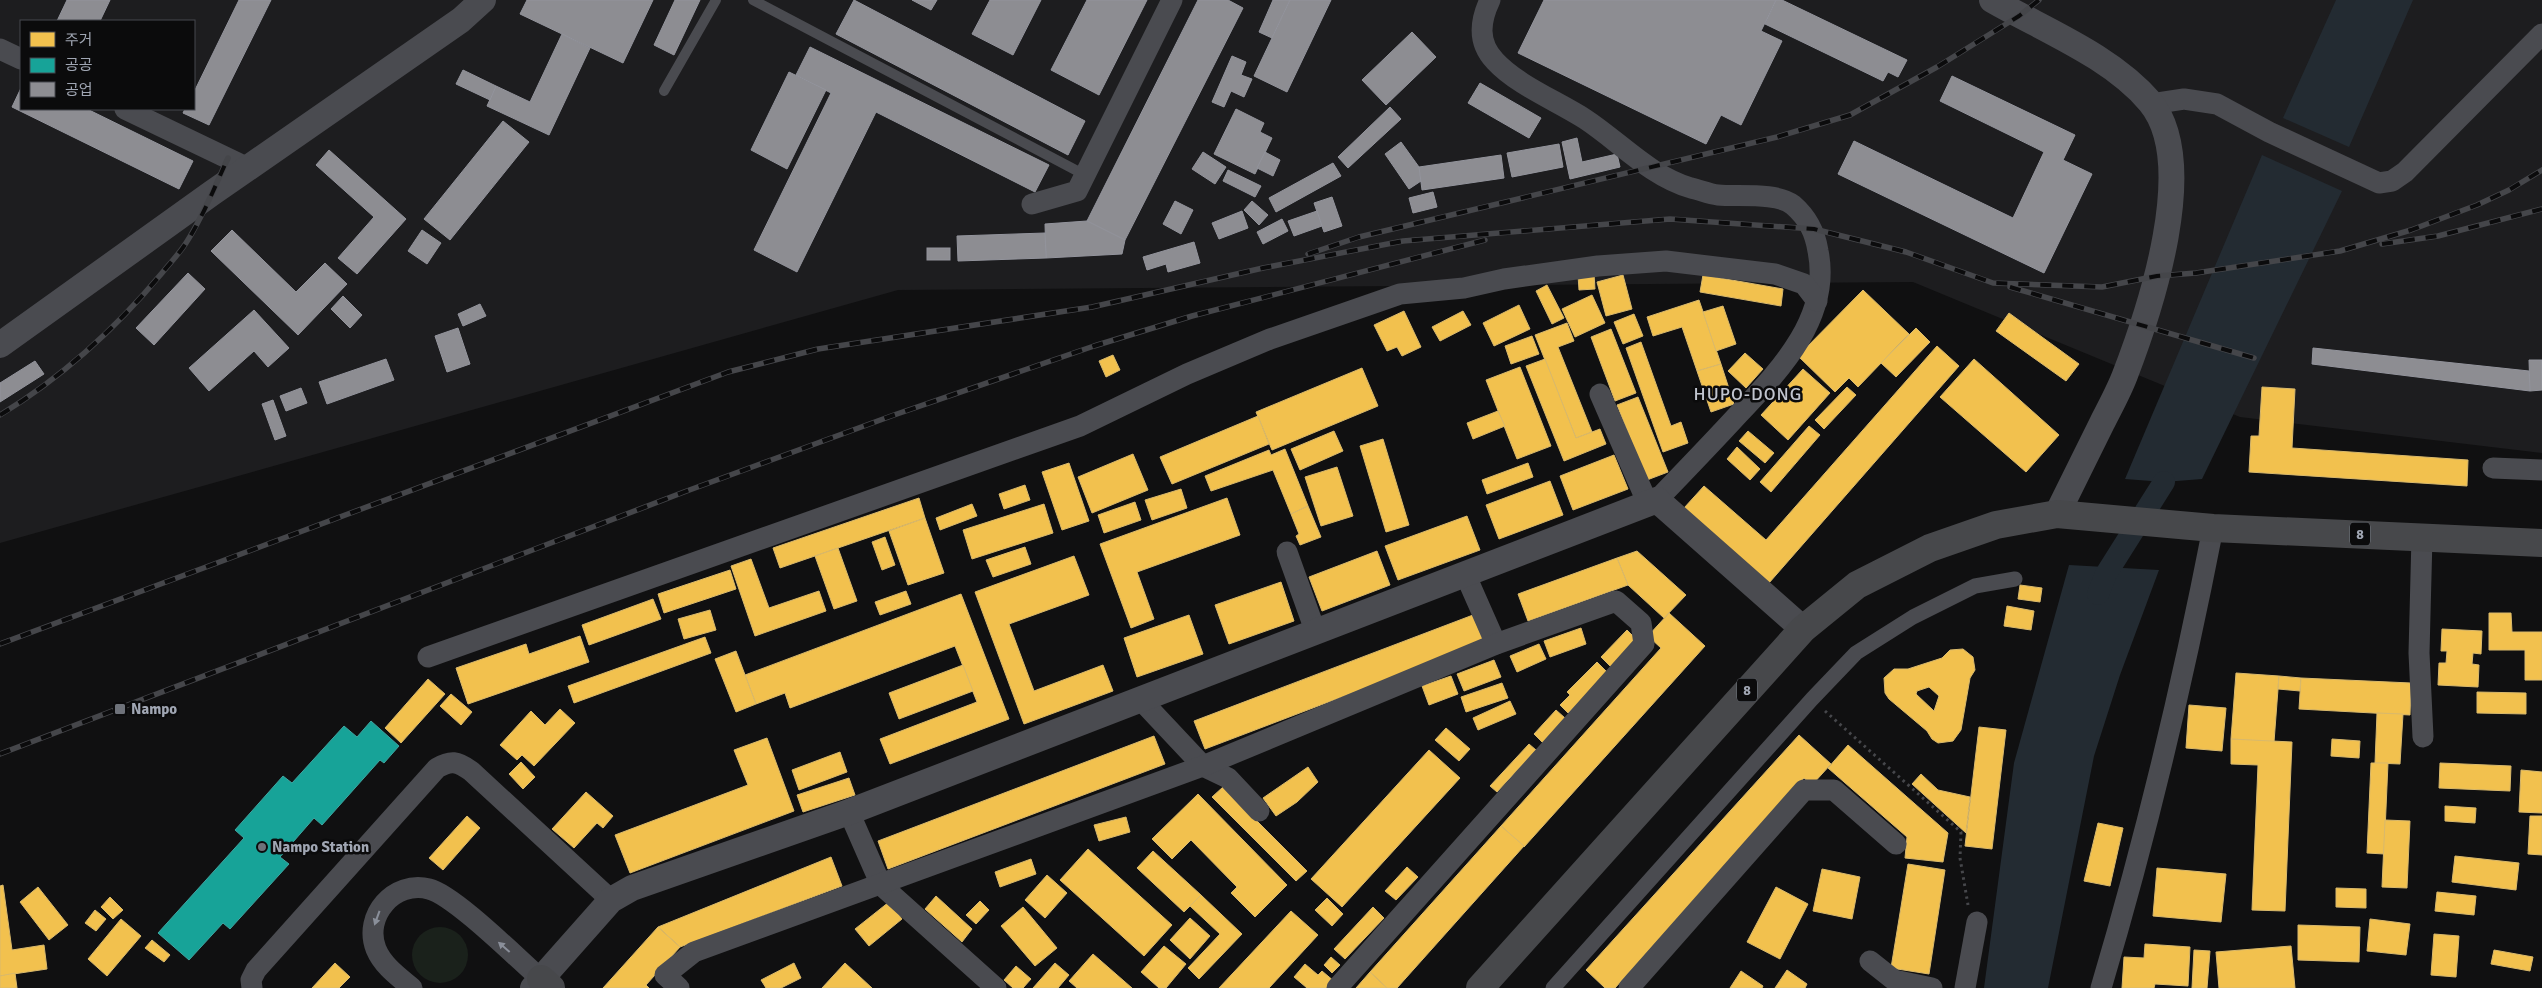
<svg xmlns="http://www.w3.org/2000/svg" width="2542" height="988" font-family="Signika,'Noto Sans KR',sans-serif">
<rect width="100%" height="100%" fill="#101011"/>
<path fill="#1d1d1f" fill-rule="evenodd" d="M0,0H2542V453L2240,417L1913,282L898,290L0,543ZM21,21H194V109H21Z"/>
<circle fill="#1a211b" cx="440" cy="955" r="28"/>
<g fill="#232b32">
<polygon points="2336,0 2413,0 2349,147 2283,118"/>
<polygon points="2262,155 2342,191 2202,479 2164,482 2125,479"/>
<polygon points="2069,565 2159,570 2120,675 2094,756 2048,988 1984,988 2014,763"/>
</g>
<g fill="#f2c14e" stroke="#d9b96c" fill-rule="evenodd">
<polygon points="1594,274 1595,289 1579,290 1578,275"/>
<polygon points="1623,275 1632,309 1606,316 1597,282"/>
<polygon points="1703,275 1783,289 1781,306 1700,292"/>
<polygon points="1547,285 1564,318 1552,324 1536,291"/>
<polygon points="1863,290 1909,334 1858,387 1849,378 1835,392 1798,356"/>
<polygon points="1592,295 1605,323 1575,337 1562,309"/>
<polygon points="1699,300 1721,364 1697,371 1682,327 1653,336 1647,317"/>
<polygon points="1519,305 1530,329 1494,346 1483,323"/>
<polygon points="1723,306 1736,344 1716,351 1703,312"/>
<polygon points="1404,311 1421,347 1402,356 1397,347 1387,351 1374,325"/>
<polygon points="1463,311 1471,325 1440,341 1432,327"/>
<polygon points="2009,313 2079,364 2066,381 1996,331"/>
<polygon points="1634,314 1643,336 1623,344 1614,322"/>
<polygon points="1567,323 1574,341 1558,347 1592,432 1576,438 1535,335"/>
<polygon points="1916,328 1930,342 1896,377 1881,363"/>
<polygon points="1611,329 1636,393 1615,401 1591,337"/>
<polygon points="1532,336 1539,354 1511,364 1505,346"/>
<polygon points="1641,342 1671,426 1681,422 1688,443 1663,452 1626,348"/>
<polygon points="1937,346 1959,366 1769,583 1684,508 1704,486 1766,540"/>
<polygon points="1745,353 1763,369 1746,388 1728,371"/>
<polygon points="1113,355 1120,370 1106,377 1099,361"/>
<polygon points="1545,359 1576,438 1600,429 1606,444 1564,461 1526,366"/>
<polygon points="1974,359 2059,435 2026,472 1940,397"/>
<polygon points="1721,364 1734,404 1711,412 1697,371"/>
<polygon points="1520,367 1551,446 1517,459 1486,380"/>
<polygon points="1362,368 1378,406 1272,450 1256,412"/>
<polygon points="1803,369 1830,393 1788,440 1761,415"/>
<polygon points="1847,387 1856,395 1824,429 1815,420"/>
<polygon points="2262,387 2295,389 2292,448 2468,460 2467,486 2249,472 2251,436 2259,436"/>
<polygon points="1638,397 1668,472 1647,480 1617,405"/>
<polygon points="1498,411 1505,426 1473,439 1467,423"/>
<polygon points="1258,416 1269,444 1172,484 1160,457"/>
<polygon points="1809,426 1820,435 1771,492 1760,482"/>
<polygon points="1334,431 1343,451 1300,470 1291,449"/>
<polygon points="1748,431 1774,453 1765,463 1739,441"/>
<polygon points="1383,439 1409,525 1386,532 1360,446"/>
<polygon points="1737,447 1760,469 1750,480 1727,459"/>
<polygon points="1285,449 1308,506 1291,514 1273,470 1211,491 1205,476 1269,450 1271,455"/>
<polygon points="1133,454 1148,490 1092,513 1078,477"/>
<polygon points="1614,455 1628,489 1573,510 1560,476"/>
<polygon points="1069,463 1089,521 1062,530 1042,472"/>
<polygon points="1528,463 1533,477 1487,494 1482,480"/>
<polygon points="1337,467 1353,516 1321,526 1305,477"/>
<polygon points="1550,481 1563,515 1499,539 1486,505"/>
<polygon points="1025,485 1030,500 1004,509 999,494"/>
<polygon points="1181,489 1187,508 1152,520 1145,500"/>
<polygon points="919,498 925,518 780,568 773,548"/>
<polygon points="1227,498 1240,535 1137,572 1154,619 1131,628 1100,544"/>
<polygon points="1135,502 1141,520 1104,533 1098,515"/>
<polygon points="972,504 977,516 940,530 936,518"/>
<polygon points="1044,504 1053,533 972,559 963,530"/>
<polygon points="1308,506 1321,537 1300,545 1296,536 1299,534 1291,514"/>
<polygon points="1467,516 1480,550 1398,580 1385,546"/>
<polygon points="925,518 944,573 908,585 889,531"/>
<polygon points="885,537 895,565 882,570 872,542"/>
<polygon points="1025,547 1031,564 993,577 986,560"/>
<polygon points="838,548 857,601 834,609 815,556"/>
<polygon points="1377,551 1390,585 1322,611 1309,577"/>
<polygon points="1637,551 1686,595 1664,618 1628,585 1617,558"/>
<polygon points="1074,556 1089,595 1009,624 1034,691 1103,665 1113,691 1024,724 975,592"/>
<polygon points="1617,558 1628,585 1528,621 1518,594"/>
<polygon points="751,559 769,608 819,591 826,611 755,636 731,566"/>
<polygon points="730,570 736,589 664,613 658,594"/>
<polygon points="1281,582 1294,621 1229,644 1215,605"/>
<polygon points="2020,585 2042,588 2040,602 2018,599"/>
<polygon points="906,591 911,604 880,615 875,602"/>
<polygon points="961,594 1009,719 890,764 880,739 977,702 955,646 790,708 785,693 756,704 745,675"/>
<polygon points="653,599 661,619 589,645 582,625"/>
<polygon points="2007,606 2034,611 2031,630 2004,626"/>
<polygon points="710,610 716,630 684,639 678,619"/>
<polygon points="1669,613 1705,646 1524,847 1501,826 1661,648 1648,636"/>
<polygon points="2489,613 2511,613 2512,632 2542,632 2542,680 2525,680 2525,650 2489,650"/>
<polygon points="1189,615 1203,654 1137,677 1124,638"/>
<polygon points="1473,615 1484,643 1205,749 1194,721"/>
<polygon points="1581,628 1586,644 1550,657 1544,641"/>
<polygon points="2442,629 2482,631 2481,654 2473,653 2472,664 2479,665 2478,687 2438,685 2439,663 2446,663 2447,651 2441,651"/>
<polygon points="1627,630 1637,640 1611,667 1601,657"/>
<polygon points="580,636 589,662 468,704 456,668 526,644 529,654"/>
<polygon points="705,637 711,653 574,703 568,686"/>
<polygon points="1539,644 1546,659 1517,672 1510,656"/>
<path d="M1963,649L1973,657L1975,670L1970,678L1961,730L1953,741L1938,743L1932,739L1927,731L1889,699L1885,693L1884,678L1894,669H1908L1942,658L1950,650ZM1929,687L1939,696L1934,711L1916,694L1917,691Z"/>
<polygon points="736,651 756,704 736,712 715,659"/>
<polygon points="1494,660 1501,677 1464,691 1457,674"/>
<polygon points="1597,662 1608,673 1568,713 1560,705 1570,695 1567,692"/>
<polygon points="963,665 973,691 899,719 889,693"/>
<polygon points="2236,673 2279,676 2274,742 2231,739"/>
<polygon points="1451,676 1458,694 1429,705 1422,686"/>
<polygon points="2279,676 2301,678 2300,691 2278,689"/>
<polygon points="2301,678 2411,683 2410,715 2299,709"/>
<polygon points="428,679 445,694 401,743 385,728"/>
<polygon points="1502,683 1508,698 1466,712 1461,697"/>
<polygon points="2477,692 2526,693 2526,714 2477,713"/>
<polygon points="451,694 472,712 461,725 440,706"/>
<polygon points="1510,701 1516,714 1478,730 1473,718"/>
<polygon points="2189,705 2226,708 2222,751 2186,748"/>
<polygon points="560,709 575,723 534,766 522,755 517,760 500,745 531,711 545,725"/>
<polygon points="1556,710 1565,718 1543,743 1534,734"/>
<polygon points="2377,713 2403,714 2400,764 2375,763"/>
<polygon points="1979,727 2006,730 1992,849 1965,846"/>
<polygon points="1446,728 1470,749 1459,761 1435,740"/>
<polygon points="1799,735 1831,764 1812,785 1804,778 1615,988 1605,988 1586,970"/>
<polygon points="1154,736 1165,764 888,869 878,841"/>
<polygon points="767,738 794,811 630,873 615,835 748,785 734,750"/>
<polygon points="2231,739 2292,742 2285,911 2252,910 2258,765 2231,764"/>
<polygon points="2332,739 2360,741 2359,758 2331,756"/>
<polygon points="1529,744 1536,750 1497,792 1490,786"/>
<polygon points="1848,745 1948,833 1943,862 1905,858 1907,837 1828,768"/>
<polygon points="1429,750 1460,778 1342,907 1311,879"/>
<polygon points="840,752 847,772 799,790 792,770"/>
<polygon points="521,762 535,777 523,789 509,774"/>
<polygon points="2371,763 2388,763 2384,854 2367,853"/>
<polygon points="2440,763 2511,766 2510,791 2439,788"/>
<polygon points="1308,767 1318,782 1297,802 1276,816 1263,798"/>
<polygon points="2521,770 2542,772 2542,813 2519,812"/>
<polygon points="1921,774 1938,790 1970,797 1966,833 1912,784"/>
<polygon points="849,778 855,795 803,812 797,795"/>
<polygon points="1223,787 1307,871 1296,881 1212,797"/>
<polygon points="586,792 613,816 603,828 597,823 574,848 552,829"/>
<polygon points="1198,794 1287,885 1255,917 1231,893 1237,887 1191,840 1172,859 1152,839"/>
<polygon points="2445,806 2476,808 2475,823 2445,821"/>
<polygon points="467,816 480,828 443,870 429,858"/>
<polygon points="2530,816 2542,816 2542,855 2528,854"/>
<polygon points="1126,817 1130,832 1099,841 1094,825"/>
<polygon points="2385,820 2410,821 2407,888 2382,887"/>
<polygon points="2098,823 2123,828 2110,886 2084,881"/>
<polygon points="1501,826 1524,846 1397,988 1387,988 1370,972"/>
<polygon points="1088,849 1172,925 1144,956 1060,880"/>
<polygon points="1153,851 1201,895 1184,912 1137,868"/>
<polygon points="2455,856 2519,863 2516,890 2452,882"/>
<polygon points="831,857 842,886 680,947 658,927"/>
<polygon points="1031,859 1036,874 1000,887 995,872"/>
<polygon points="1908,864 1945,870 1929,974 1891,968"/>
<polygon points="1407,867 1418,877 1396,900 1385,891"/>
<polygon points="2157,868 2226,874 2221,922 2153,916"/>
<polygon points="1822,869 1860,877 1852,919 1813,911"/>
<polygon points="1047,875 1067,893 1045,918 1025,900"/>
<polygon points="3,885 12,950 44,945 47,969 0,976 0,886"/>
<polygon points="38,887 68,925 49,940 20,902"/>
<polygon points="1776,887 1808,904 1780,959 1747,942"/>
<polygon points="2336,888 2366,889 2366,908 2336,907"/>
<polygon points="2437,892 2476,896 2474,915 2435,911"/>
<polygon points="1201,895 1242,934 1199,979 1188,968 1220,934 1190,906"/>
<polygon points="936,896 972,929 962,942 925,909"/>
<polygon points="110,897 123,910 113,919 101,907"/>
<polygon points="1327,898 1343,914 1332,926 1315,910"/>
<polygon points="980,901 989,910 976,924 966,915"/>
<polygon points="889,902 902,919 869,946 855,929"/>
<polygon points="1023,907 1057,948 1035,966 1001,926"/>
<polygon points="1373,907 1384,918 1345,959 1334,949"/>
<polygon points="95,910 106,919 96,931 85,923"/>
<polygon points="1291,911 1318,935 1269,988 1219,988"/>
<polygon points="1190,918 1210,936 1190,959 1170,940"/>
<polygon points="121,919 141,936 107,976 88,959"/>
<polygon points="2370,919 2410,924 2406,955 2367,951"/>
<polygon points="2298,925 2360,927 2359,962 2298,960"/>
<polygon points="658,927 680,947 646,985 649,988 603,988"/>
<polygon points="2434,934 2459,936 2456,977 2431,975"/>
<polygon points="152,940 170,955 164,962 145,948"/>
<polygon points="2145,944 2190,947 2188,986 2155,984 2154,988 2122,988 2124,957 2144,958"/>
<polygon points="1164,946 1186,964 1166,988 1159,988 1141,972"/>
<polygon points="2291,946 2295,988 2219,988 2216,952"/>
<polygon points="2194,950 2210,951 2207,988 2192,988"/>
<polygon points="2494,950 2533,957 2530,971 2491,964"/>
<polygon points="1093,954 1132,988 1077,988 1069,981"/>
<polygon points="1331,957 1340,965 1332,973 1324,965"/>
<polygon points="335,963 350,977 339,988 312,988"/>
<polygon points="794,963 801,978 781,988 766,988 761,980"/>
<polygon points="845,963 872,988 822,988"/>
<polygon points="1055,963 1069,975 1058,988 1033,988"/>
<polygon points="1305,964 1318,975 1322,971 1335,982 1329,988 1307,988 1294,977"/>
<polygon points="1016,966 1031,979 1023,988 1013,988 1004,980"/>
<polygon points="1787,970 1807,984 1805,988 1775,988"/>
<polygon points="1741,971 1763,986 1762,988 1730,988"/>
<polygon points="1370,972 1387,988 1356,988"/>
<polygon points="15,973 17,988 0,988 0,976"/>
</g>
<polygon fill="#17a398" stroke="#40a4a0" points="371,721 399,746 384,763 380,760 322,825 314,818 280,857 289,864 230,929 223,923 189,960 158,933 244,838 235,830 283,776 292,783 344,726 357,737"/>
<g fill="#8d8d92" stroke="#93949c">
<polygon points="67,0 110,0 100,21 57,21"/>
<polygon points="239,0 271,0 209,125 183,113 185,109 194,109 194,92"/>
<polygon points="527,0 653,0 623,63 520,14"/>
<polygon points="675,0 700,0 674,55 654,45"/>
<polygon points="854,0 1085,121 1068,155 836,34"/>
<polygon points="912,0 937,0 931,10"/>
<polygon points="990,0 1041,0 1013,55 972,34"/>
<polygon points="1087,0 1147,0 1099,95 1051,70"/>
<polygon points="1198,0 1228,0 1243,8 1125,240 1087,221"/>
<polygon points="1273,0 1290,0 1272,38 1259,32"/>
<polygon points="1290,0 1331,0 1287,92 1254,76"/>
<polygon points="1544,0 1776,0 1761,31 1782,41 1741,125 1721,115 1706,144 1518,53"/>
<polygon points="1776,0 1782,0 1907,60 1898,77 1888,72 1883,81 1765,24"/>
<polygon points="1412,32 1436,57 1386,105 1362,80"/>
<polygon points="562,34 590,48 549,135 487,106 496,86 530,102"/>
<polygon points="810,47 1049,165 1035,192 876,112 797,272 754,250 831,93 796,75"/>
<polygon points="1232,56 1246,62 1241,75 1252,79 1244,97 1231,91 1224,107 1212,102"/>
<polygon points="463,70 496,86 490,100 456,84"/>
<polygon points="789,72 826,90 787,169 751,150"/>
<polygon points="1952,76 2075,135 2063,160 2092,174 2044,273 1838,174 1854,141 2013,218 2044,152 1940,101"/>
<polygon points="1480,83 1541,118 1529,138 1468,103"/>
<polygon points="21,88 21,109 87,109 193,161 179,189 12,107"/>
<polygon points="1390,107 1401,119 1348,168 1338,157"/>
<polygon points="1236,109 1264,123 1260,132 1272,138 1255,174 1214,154"/>
<polygon points="503,121 529,142 450,240 424,219"/>
<polygon points="1577,138 1582,162 1617,154 1620,167 1570,179 1562,142"/>
<polygon points="1401,142 1419,167 1421,181 1409,189 1385,154"/>
<polygon points="1559,144 1563,167 1512,177 1507,153"/>
<polygon points="329,150 406,219 357,274 338,258 374,217 316,165"/>
<polygon points="1203,152 1226,167 1215,184 1192,169"/>
<polygon points="1265,152 1280,160 1273,176 1257,168"/>
<polygon points="1501,155 1504,178 1422,190 1419,167"/>
<polygon points="1333,163 1341,176 1276,212 1269,198"/>
<polygon points="1228,170 1261,186 1255,197 1223,181"/>
<polygon points="1433,192 1437,207 1413,213 1409,198"/>
<polygon points="1332,197 1342,226 1324,232 1314,203"/>
<polygon points="1175,201 1193,210 1181,234 1163,224"/>
<polygon points="1252,201 1268,215 1259,225 1244,210"/>
<polygon points="1242,211 1248,228 1219,239 1212,223"/>
<polygon points="1317,211 1322,226 1294,236 1288,221"/>
<polygon points="1282,219 1288,231 1263,244 1257,232"/>
<polygon points="1087,221 1125,240 1122,254 1046,258 1045,224"/>
<polygon points="232,230 296,292 325,263 347,284 298,335 211,251"/>
<polygon points="422,230 441,243 427,264 408,251"/>
<polygon points="1045,233 1046,258 958,261 957,236"/>
<polygon points="1194,242 1200,263 1168,272 1166,264 1147,270 1143,257"/>
<rect x="927" y="248" width="23" height="12"/>
<polygon points="188,273 205,289 154,345 136,328"/>
<polygon points="343,296 362,315 350,328 331,309"/>
<polygon points="480,304 486,316 463,326 458,314"/>
<polygon points="254,310 289,348 268,367 254,351 209,391 189,368"/>
<polygon points="458,328 470,364 447,372 435,336"/>
<polygon points="2313,348 2529,371 2530,391 2312,364"/>
<polygon points="386,359 394,380 327,404 319,382"/>
<polygon points="2529,360 2542,360 2542,390 2530,391"/>
<polygon points="35,361 44,374 0,402 0,383"/>
<polygon points="301,388 307,403 286,411 280,396"/>
<polygon points="273,400 286,436 275,440 262,404"/>
</g>
<g fill="none" stroke-linecap="round" stroke-linejoin="round">
<polyline stroke="#232b32" stroke-width="22" points="2098,594 2106,574 2164,482"/>
<polyline stroke="#46474b" stroke-width="3" stroke-dasharray="2.5 4" stroke-linecap="butt" points="1825,711 1961,832 1960,858 1968,905"/>
<g stroke="#4a4b50" stroke-width="10">
<polyline points="753,0 1085,175"/>
<polyline points="664,91 716,0"/>
</g>
<polyline stroke="#4a4b50" stroke-width="15" points="1553,988 1812,699 1856,653 1913,617 1975,586 2015,579"/>
<g stroke="#4a4b50" stroke-width="21">
<path d="M1490,0C1480,21 1477,42 1495,61C1517,85 1557,101 1585,119C1620,142 1650,176 1691,188C1700,190 1709,194 1718,195C1737,197 1777,192 1793,205C1808,218 1815,232 1818,251C1832,319 1777,373 1734,419C1709,446 1683,473 1657,500"/>
<polyline points="0,49 21,59"/>
<polyline points="2151,104 2184,99 2217,104 2269,132 2379,183 2392,181 2405,172 2542,34"/>
<polyline points="125,109 248,168"/>
<polyline points="1032,204 1077,191 1172,0"/>
<polyline points="1600,394 1648,504"/>
<polyline points="2493,468 2542,470"/>
<polyline points="2422,537 2419,653 2423,737"/>
<polyline points="1287,552 1316,633"/>
<polyline points="1466,576 1496,644"/>
<polyline points="428,657 1080,426 1187,374 1270,339 1400,294 1464,288 1504,279 1598,266 1666,261 1775,274 1804,284 1817,301"/>
<polyline points="1141,700 1203,766 1228,778 1259,811"/>
<polyline points="849,812 881,885 996,988"/>
<polyline points="1870,961 1894,980 1932,988"/>
<path d="M252,988L251,980L256,970L437,768C451,760 457,761 471,771L611,900"/>
<path d="M412,988C399,977 383,966 376,949C363,916 394,880 429,889C454,895 518,959 541,979"/>
<polyline points="679,988 665,975 694,952 1203,766 1496,644 1616,601 1641,623 1644,644 1337,988"/>
<polyline points="1629,988 1804,790 1834,790 1896,844"/>
<polyline points="1965,988 1977,922"/>
<path d="M2101,988C2146,837 2183,682 2213,528"/>
</g>
<g stroke="#4a4b50" stroke-width="26">
<path d="M1992,0C2044,30 2111,56 2150,102C2200,162 2150,310 2125,375C2119,391 2110,407 2102,423C2087,453 2072,484 2057,514"/>
<polyline points="0,345 212,193 461,20 483,0"/>
<polyline points="533,988 611,900 632,888 849,812 1657,500 1803,629"/>
</g>
<g stroke="#47484b" stroke-width="28">
<polyline points="541,979 551,988"/>
<polyline points="1480,988 1803,629 1857,585 1930,548 1996,525 2057,514 2213,528 2542,543"/>
</g>
<g stroke="#45464a" stroke-width="5.5">
<g id="rail">
<polyline points="2382,244 2438,236 2542,209"/>
<polyline points="1308,254 1359,237 1777,137 1850,115 1937,67 2019,16 2039,0"/>
<polyline points="2010,287 2254,358"/>
<path d="M0,415C61,378 117,327 162,273C170,263 179,254 186,243C203,217 215,186 228,158"/>
<polyline points="0,644 728,372 818,349 1092,307 1263,268 1403,241 1670,219 1814,229 1906,252 1993,283 2102,287 2157,276 2196,273 2340,251 2411,230 2477,205 2509,190 2542,170"/>
<polyline points="0,754 684,492 894,415 1094,346 1192,316 1485,240"/>
</g>
</g>
<use href="#rail" stroke="#0b0b0c" stroke-width="4" stroke-dasharray="11" stroke-linecap="butt"/>
</g>
<defs><path id="oneway-solid" d="M-6-.8H1V-3.2L6.5 0L1 3.2V.8H-6Z" transform="scale(1.25)"/></defs>
<g fill="#8a8f9a">
<use href="#oneway-solid" transform="translate(377 918) rotate(110)"/>
<use href="#oneway-solid" transform="translate(504 947) rotate(-139)"/>
</g>
<g fill="#6e727a" stroke="#0b0b0c" stroke-width="2">
<rect x="114" y="703" width="12" height="12" rx="2.5"/>
<circle cx="262" cy="847" r="5"/>
</g>
<g text-anchor="middle" stroke-width="5" stroke-linejoin="round" paint-order="stroke">
<g fill="#0b0b0c" stroke="#737881" stroke-width="1">
<rect x="2350" y="522.5" width="20" height="23" rx="4"/>
<rect x="1737" y="678.5" width="20" height="23" rx="4"/>
</g>
<g font-size="14" font-weight="bold" fill="#a0a6b3">
<text x="2360" y="539">8</text>
<text x="1747" y="695">8</text>
</g>
<g font-size="15" font-weight="bold" fill="#a0a6b3" stroke="#0b0b0c" text-anchor="start">
<text x="131" y="714">Nampo</text>
<text x="272" y="852">Nampo Station</text>
</g>
<g font-size="18" letter-spacing="1" fill="#c1c5cf" stroke="#0b0b0c">
<text x="1748" y="400">HUPO-DONG</text>
</g>
</g>
<rect x="20" y="20" width="175" height="90" fill="#0b0b0c" stroke="#47494f"/>
<rect x="30" y="32" width="25" height="15" fill="#f2c14e" stroke="#47494f"/>
<text x="65" y="45" font-size="15" fill="#a0a6b3">주거</text>
<rect x="30" y="58" width="25" height="15" fill="#17a398" stroke="#47494f"/>
<text x="65" y="70" font-size="15" fill="#a0a6b3">공공</text>
<rect x="30" y="82" width="25" height="15" fill="#8d8d92" stroke="#47494f"/>
<text x="65" y="95" font-size="15" fill="#a0a6b3">공업</text>
</svg>
